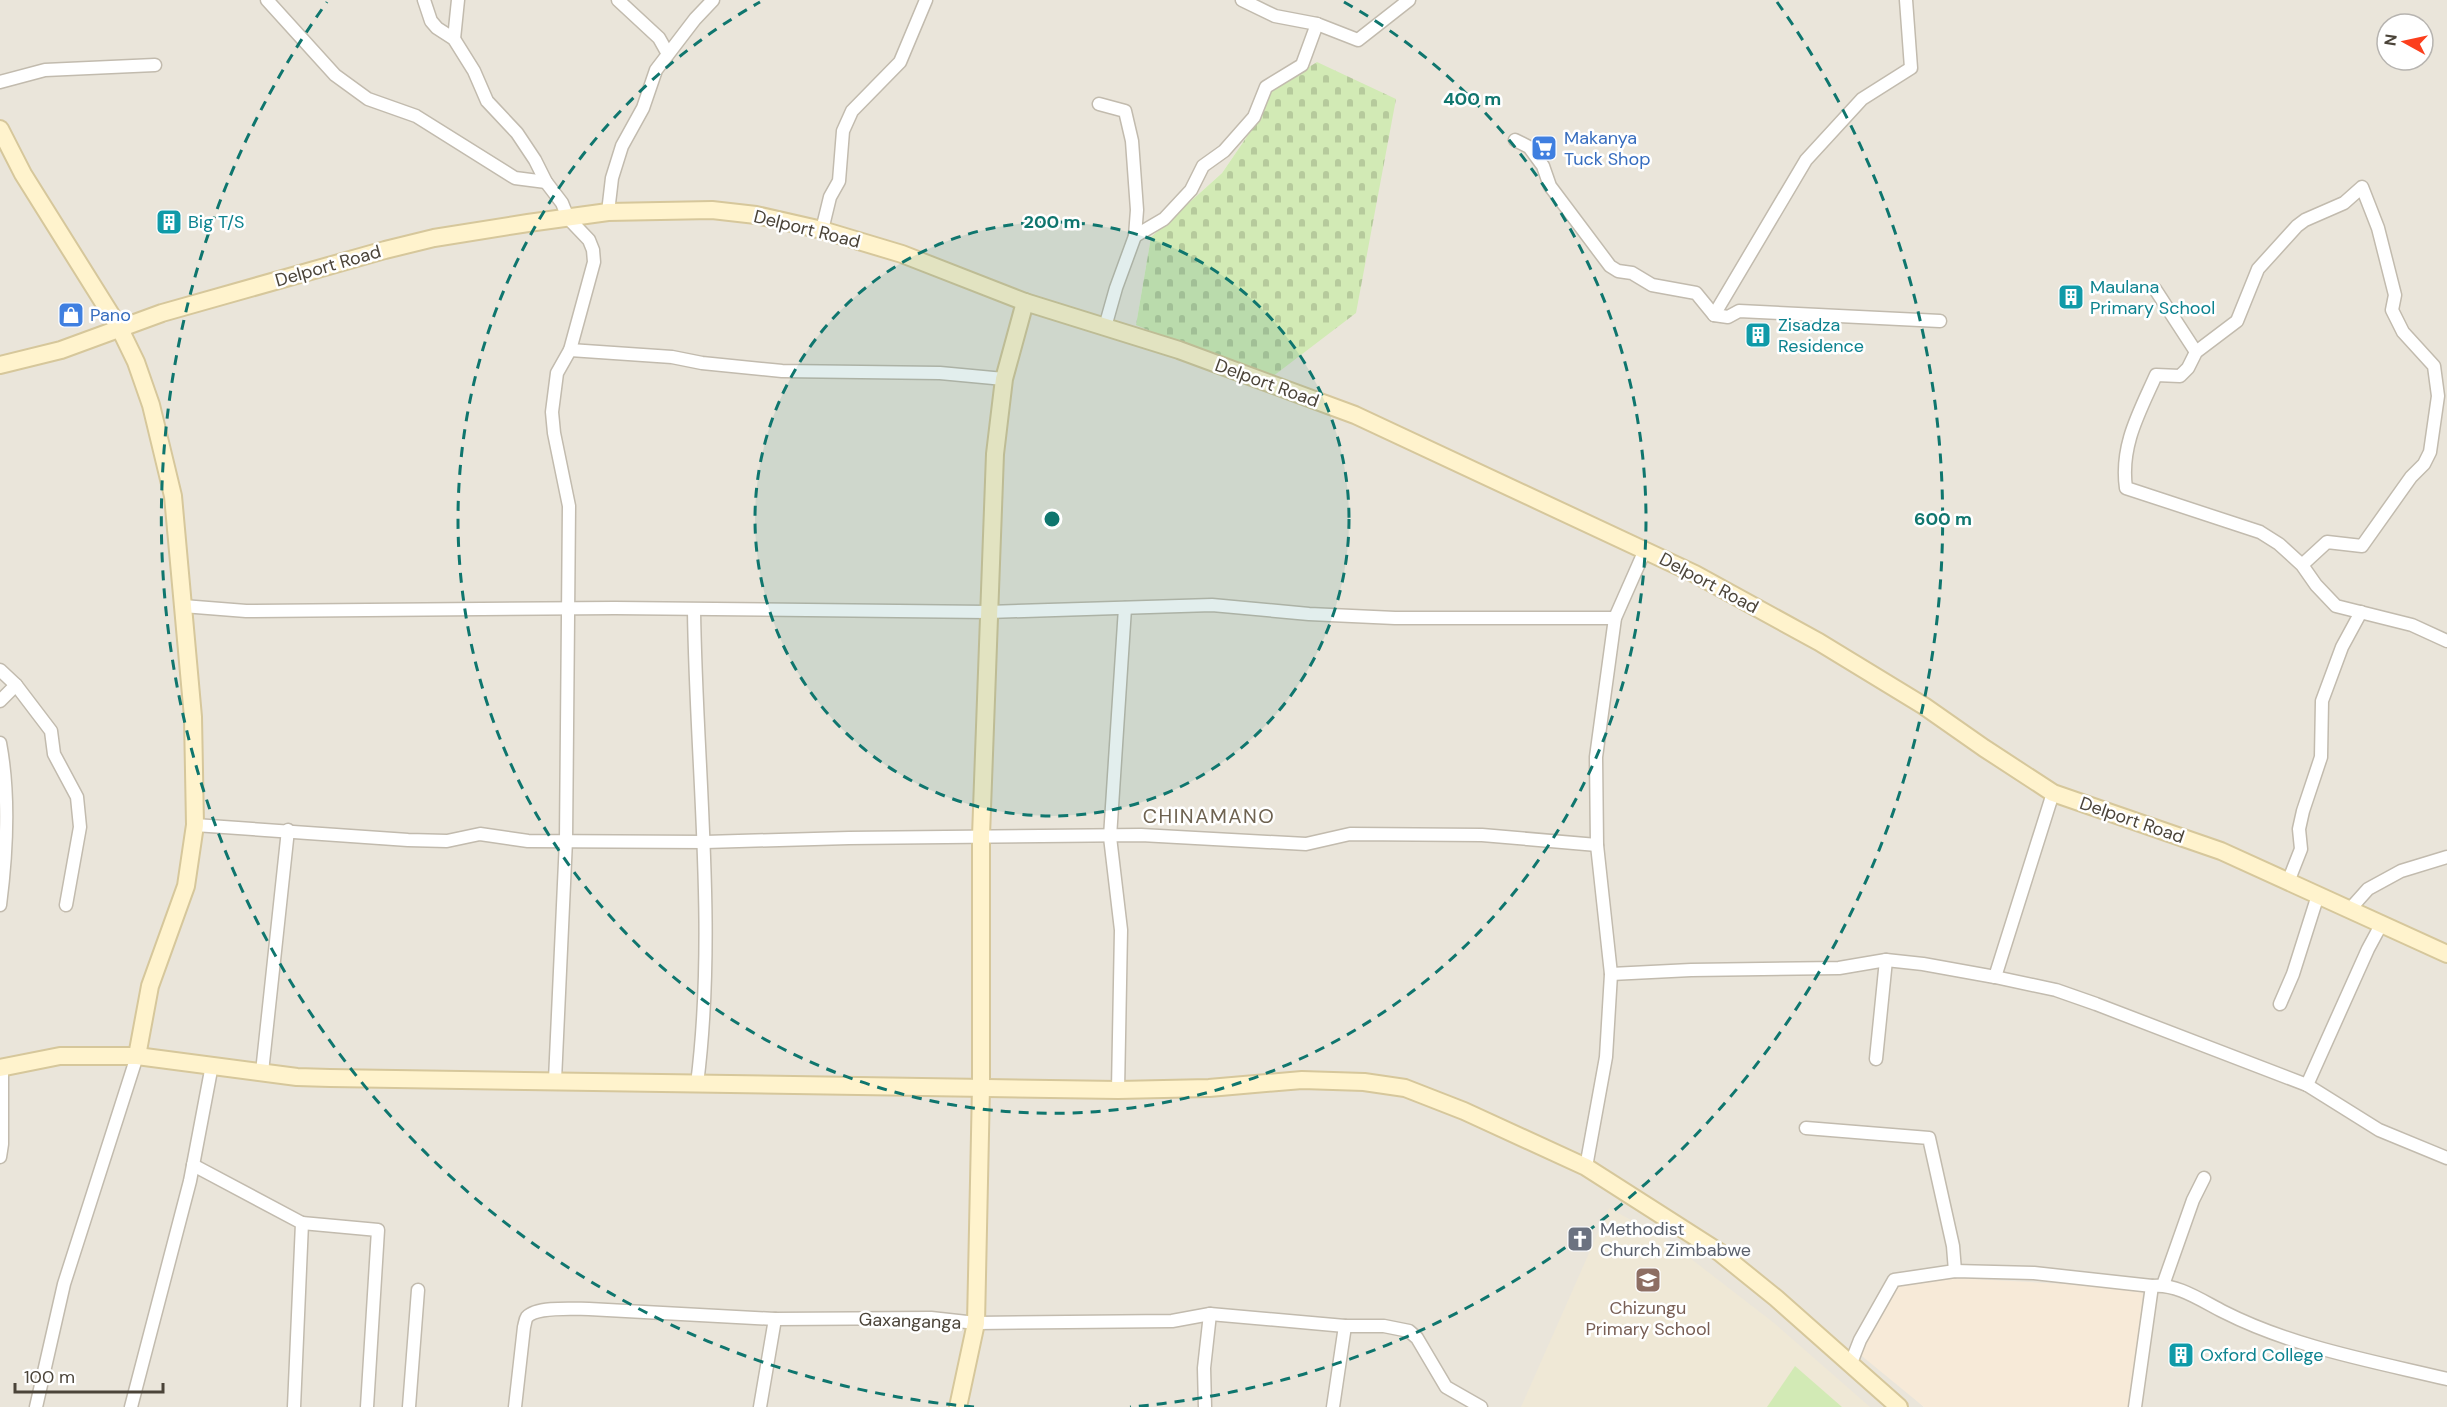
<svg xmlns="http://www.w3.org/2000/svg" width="2447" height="1407" font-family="'DM Sans',sans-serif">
<defs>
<pattern id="cemetery-stones" width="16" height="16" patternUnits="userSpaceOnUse" patternTransform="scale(1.5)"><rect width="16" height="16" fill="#d2eab5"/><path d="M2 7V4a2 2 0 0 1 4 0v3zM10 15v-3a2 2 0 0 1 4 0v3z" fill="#b6ca9c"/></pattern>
</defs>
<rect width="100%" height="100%" fill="#f6f3ec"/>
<path fill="#eae5da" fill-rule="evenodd" d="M0,0H2447V1407H2132L1911,1395L1924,1407H0ZM2387,24H2423V60H2387ZM1317,63L1136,325L1151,237L1222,173L1250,132L1272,90Z"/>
<polygon fill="#f7ead8" points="1915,1276 2103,1286 2143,1291 2132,1407 1924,1407 1857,1352 1893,1279"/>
<polygon fill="#efe8d6" points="1609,1208 1664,1238 1774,1323 1870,1407 1521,1407"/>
<polygon fill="url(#cemetery-stones)" points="1317,62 1396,99 1356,313 1268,380 1136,325 1151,237 1222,173 1250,132 1272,90"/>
<polygon fill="#d2eab5" points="1795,1366 1842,1407 1767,1407"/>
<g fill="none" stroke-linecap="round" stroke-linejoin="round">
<g stroke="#c2bbae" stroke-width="15">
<g id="street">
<polyline points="267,0 335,75 368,99 416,116 515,178 546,182"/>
<polyline points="424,0 431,21 437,28 454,39 474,71 487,101 517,133 535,160 546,182 562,203 568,218 589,240 593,250 594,262 570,350 557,373 552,412 554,433 569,506 566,840 555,1080"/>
<polyline points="618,0 659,38 668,54"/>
<polyline points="1242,0 1275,16 1317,24 1358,40 1409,0"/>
<polyline points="454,39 458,0"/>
<polyline points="0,82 45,70 155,65"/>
<polyline points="1099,104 1125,111 1132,141 1137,210 1135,236 1116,288 1105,327"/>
<polyline points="1515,140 1529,147 1543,166 1550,186 1610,266 1618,271 1632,273 1652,285 1696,293 1714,315 1728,317 1739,311 1940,321"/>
<polyline points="608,212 612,178 622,146 643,108 656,70 695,19 713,0"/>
<polyline points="822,230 830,197 839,181 843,131 852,111 900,62 926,0"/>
<polyline points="1135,236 1164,219 1191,190 1203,166 1224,151 1254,117 1266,87 1302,65 1317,24"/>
<polyline points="2155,289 2196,352"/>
<polyline points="1714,315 1806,160 1862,99 1911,68 1906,0"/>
<polyline points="570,350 672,357 702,363 782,371 940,373 1004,379"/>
<path d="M2302,565L2327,542L2362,546L2411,477L2424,464L2430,452L2438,396L2434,366L2403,332L2392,310L2395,295L2378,228L2362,187L2344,203L2305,220L2297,226L2258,269L2237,321L2196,352L2188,368L2180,376L2156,375C2139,413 2120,446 2126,488L2260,532L2279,544L2302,565L2316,585L2336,606L2412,625L2447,641"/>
<polyline points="183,606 246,611 615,608 988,612 1212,605 1309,614 1395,618 1615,618"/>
<path d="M694,610C696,768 717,927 697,1084"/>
<polyline points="0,670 16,685 51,731 54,754 77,797 80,827 66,905"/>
<polyline points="0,701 16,685"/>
<path d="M0,743C10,796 7,851 0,905"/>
<polyline points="195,825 408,840 447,841 480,834 528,841 705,842 849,838 1141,835 1306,844 1350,834 1482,835 1597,845"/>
<polyline points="2288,882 2301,849 2299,829 2303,811 2321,757 2322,701 2342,647 2361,612"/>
<polyline points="2351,908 2368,889 2401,871 2447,857"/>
<polyline points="1611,974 1691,970 1839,968 1886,960 1923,964 1995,977 2056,990 2096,1004 2307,1085 2379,1130 2447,1158"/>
<polyline points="1995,977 2053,793"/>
<polyline points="2280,1004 2293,974 2318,895"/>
<polyline points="1876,1059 1886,960"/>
<polyline points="262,1072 288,830"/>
<polyline points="2307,1085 2368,949 2382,923"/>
<polyline points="1118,1090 1121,930 1110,837 1125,608"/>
<polyline points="1806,1128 1929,1138 1953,1246 1955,1271"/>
<polyline points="0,1157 2,1144 2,1067"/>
<polyline points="193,1165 302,1223 294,1407"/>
<polyline points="1586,1167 1606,1057 1611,974 1597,845 1596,757 1615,618 1645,550"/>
<polyline points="302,1223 378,1230 367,1407"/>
<polyline points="2163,1285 2193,1200 2204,1178"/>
<path d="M1851,1363L1860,1340L1894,1280L1955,1271L2034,1273L2152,1286C2177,1283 2202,1301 2224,1312C2293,1347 2372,1361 2447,1379"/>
<polyline points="36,1407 64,1284 137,1056"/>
<polyline points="131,1407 190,1181 212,1065"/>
<polyline points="409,1407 418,1290"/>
<path d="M515,1407L524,1327C525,1324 525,1320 527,1317C537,1306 575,1309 589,1309L775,1319L931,1318L976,1323L1172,1321L1210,1314L1345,1326H1384L1409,1331L1417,1338L1446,1387L1481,1407"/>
<polyline points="760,1407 775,1319"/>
<polyline points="1205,1407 1204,1368 1210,1314"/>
<polyline points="1333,1407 1345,1326"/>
<polyline points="2135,1407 2152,1286"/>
</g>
</g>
<g stroke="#d6c79b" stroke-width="20">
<g id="secondary">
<polyline points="0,129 23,174 120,329 136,362 151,405 173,496 193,717 195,825 186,886 150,986 137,1056"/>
<polyline points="0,365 61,350 162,313 385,250 434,238 528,223 608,212 712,210 756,215 822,230 902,254 1025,302 1179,350 1355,415 1695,574 1819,642 1924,706 1984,748 2053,793 2221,851 2447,954"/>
<polyline points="0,1068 60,1056 137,1056 297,1077 330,1078 1118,1090 1209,1088 1302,1080 1364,1082 1405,1088 1464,1111 1586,1167 1719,1252 1776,1298 1899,1407"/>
<polyline points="958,1407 976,1323 981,1087 981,836 995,454 1004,379 1025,302"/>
</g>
</g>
<use href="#street" stroke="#fff" stroke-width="12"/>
<use href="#secondary" stroke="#fff3cd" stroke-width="16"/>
</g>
<circle cx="1052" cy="519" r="297" fill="#0f766e" fill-opacity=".12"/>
<g fill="none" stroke="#0f766e" stroke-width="3" stroke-dasharray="10 8">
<circle cx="1052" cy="519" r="297"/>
<path d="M1344 2A594 594 0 1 1 760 2"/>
<path d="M974 1407A891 891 0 0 1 327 2M1777 2A891 891 0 0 1 1130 1407"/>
</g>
<defs>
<g id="supermarket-square" transform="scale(1.35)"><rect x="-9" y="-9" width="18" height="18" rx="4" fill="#3f7fe0" stroke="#fff"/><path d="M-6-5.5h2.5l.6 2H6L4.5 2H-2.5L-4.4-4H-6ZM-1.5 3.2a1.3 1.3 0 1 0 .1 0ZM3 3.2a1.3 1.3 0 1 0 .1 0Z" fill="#fff"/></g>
<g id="building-square" transform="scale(1.35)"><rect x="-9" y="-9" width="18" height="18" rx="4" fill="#0f9aa8" stroke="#fff"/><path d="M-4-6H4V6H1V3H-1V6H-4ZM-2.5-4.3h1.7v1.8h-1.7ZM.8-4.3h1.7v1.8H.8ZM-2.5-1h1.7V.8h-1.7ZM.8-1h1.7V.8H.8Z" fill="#fff"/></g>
<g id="shop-square" transform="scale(1.35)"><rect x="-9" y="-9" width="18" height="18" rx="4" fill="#3f7fe0" stroke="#fff"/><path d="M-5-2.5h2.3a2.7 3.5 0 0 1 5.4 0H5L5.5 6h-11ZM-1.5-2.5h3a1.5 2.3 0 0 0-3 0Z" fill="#fff"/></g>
<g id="church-square" transform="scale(1.35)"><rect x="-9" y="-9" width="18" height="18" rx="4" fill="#6b7280" stroke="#fff"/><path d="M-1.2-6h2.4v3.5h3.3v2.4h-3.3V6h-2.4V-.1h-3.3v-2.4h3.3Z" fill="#fff"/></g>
<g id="school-square" transform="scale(1.35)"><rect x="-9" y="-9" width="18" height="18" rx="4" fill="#8d6e63" stroke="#fff"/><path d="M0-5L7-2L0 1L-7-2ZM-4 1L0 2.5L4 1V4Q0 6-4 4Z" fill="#fff"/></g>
</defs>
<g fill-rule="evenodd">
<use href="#supermarket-square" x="1544" y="148"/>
<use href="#building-square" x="169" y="222"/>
<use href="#building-square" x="2071" y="297"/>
<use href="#shop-square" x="71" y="315"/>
<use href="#building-square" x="1758" y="335"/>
<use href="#church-square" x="1580" y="1239"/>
<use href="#school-square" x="1648" y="1280"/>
<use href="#building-square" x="2181" y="1355"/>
</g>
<g text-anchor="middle" stroke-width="5" stroke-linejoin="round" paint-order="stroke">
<g font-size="18" fill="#366cbe" stroke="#fff" text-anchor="start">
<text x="1564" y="144">Makanya<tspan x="1564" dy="21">Tuck Shop</tspan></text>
<text x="90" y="321">Pano</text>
</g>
<g font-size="18" fill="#0d838f" stroke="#fff" text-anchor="start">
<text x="188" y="228">Big T/S</text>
<text x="2090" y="293">Maulana<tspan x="2090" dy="21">Primary School</tspan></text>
<text x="1778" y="331">Zisadza<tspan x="1778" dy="21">Residence</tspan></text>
<text x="2200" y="1361">Oxford College</text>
</g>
<g font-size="18" fill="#4b4439" stroke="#fff">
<text transform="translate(807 229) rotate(14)" y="6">Delport Road</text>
<text transform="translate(328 266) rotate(-16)" y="6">Delport Road</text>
<text transform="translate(1267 383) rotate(20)" y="6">Delport Road</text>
<text transform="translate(1709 583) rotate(28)" y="6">Delport Road</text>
<text transform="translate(2132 820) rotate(19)" y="6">Delport Road</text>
<text transform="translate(910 1321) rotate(2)" y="6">Gaxanganga</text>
</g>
<g font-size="18" fill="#5b616d" stroke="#fff" text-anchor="start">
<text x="1600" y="1235">Methodist<tspan x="1600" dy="21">Church Zimbabwe</tspan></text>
</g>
<g font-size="18" fill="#785e54" stroke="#fff">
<text x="1648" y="1314">Chizungu<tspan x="1648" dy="21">Primary School</tspan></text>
</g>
<g font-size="20" letter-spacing="1.5" fill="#6e6250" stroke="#fff">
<text x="1209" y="823">CHINAMANO</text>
</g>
</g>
<circle cx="1052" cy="519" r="9" fill="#0f766e" stroke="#fff" stroke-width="3"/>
<g font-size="18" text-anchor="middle" font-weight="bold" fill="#0f766e" stroke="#fff" stroke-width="5" stroke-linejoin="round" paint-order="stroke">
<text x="1472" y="105">400 m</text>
<text x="1052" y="228">200 m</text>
<text x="1943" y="525">600 m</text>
</g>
<g transform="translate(2405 42) rotate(278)"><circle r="28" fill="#ffffff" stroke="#b7b4b0" stroke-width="1.5"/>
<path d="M0-4.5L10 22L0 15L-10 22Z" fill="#fc3f1d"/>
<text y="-9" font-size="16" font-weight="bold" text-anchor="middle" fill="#4b4439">N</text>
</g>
<path d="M15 1383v9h148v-9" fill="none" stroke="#4b4439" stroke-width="3"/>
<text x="24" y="1383" font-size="18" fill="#4b4439" stroke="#ffffff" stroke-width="4.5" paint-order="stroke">100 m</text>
</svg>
